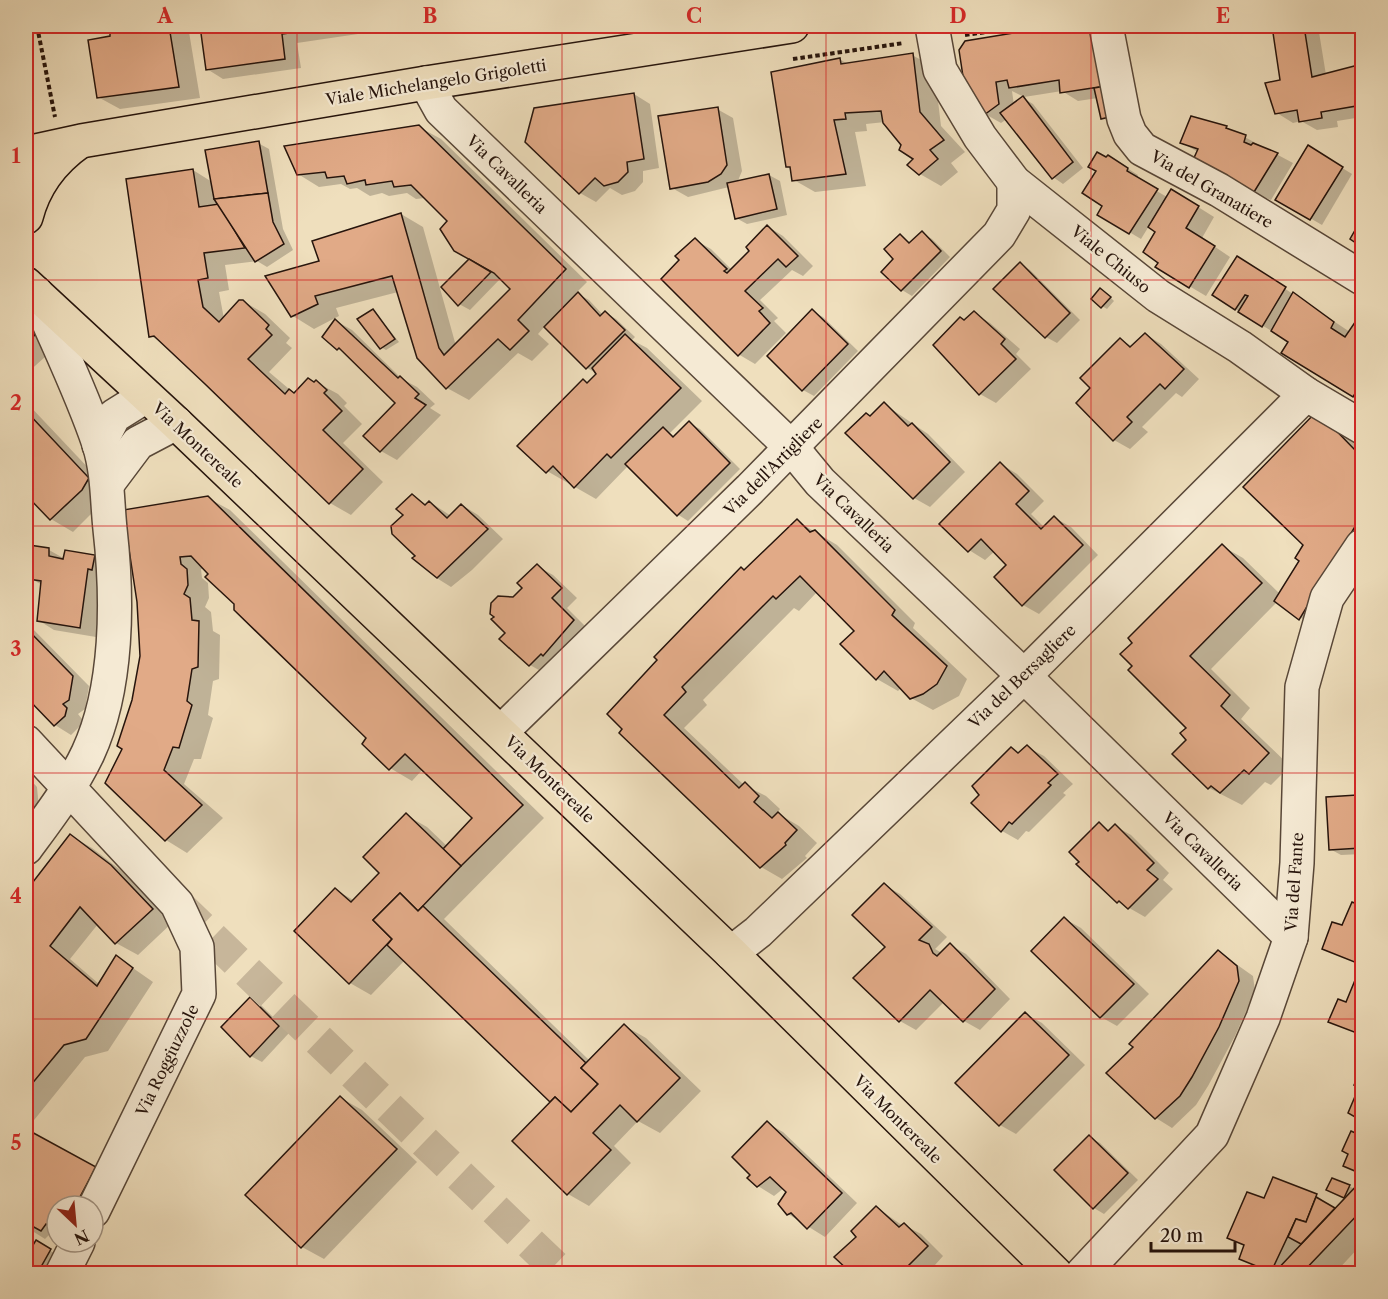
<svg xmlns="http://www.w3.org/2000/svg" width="1388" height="1299" font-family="'Libre Caslon Text',serif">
<rect width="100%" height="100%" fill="#efdfbd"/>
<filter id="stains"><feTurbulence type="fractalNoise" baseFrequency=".00333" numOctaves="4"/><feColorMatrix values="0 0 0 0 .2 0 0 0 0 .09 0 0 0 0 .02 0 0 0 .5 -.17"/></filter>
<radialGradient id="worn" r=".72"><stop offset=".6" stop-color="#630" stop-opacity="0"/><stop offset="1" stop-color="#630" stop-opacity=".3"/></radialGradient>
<g fill="#0003">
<polygon points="106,26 188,26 200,98 120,109 98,97 112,37 111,32"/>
<polygon points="202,26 412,26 297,43 301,68 223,79 207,69"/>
<polygon points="1067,26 1111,26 1122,117 1107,120 1102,118 1098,98 1078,101 1062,91 1024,97 1012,91 1014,105 1023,98 1033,104 1083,168 1063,184 1053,177 1007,119 1001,123 985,114 965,43"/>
<polygon points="1274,26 1318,26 1326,75 1362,67 1362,117 1337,121 1338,127 1317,130 1301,121 1293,123 1277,113 1282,81"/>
<polygon points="912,55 934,67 941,126 965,152 951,163 958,172 941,186 920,174 915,159 885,122 866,124 867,131 855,132 866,186 815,192 794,180 791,168 788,166 839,59 848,64"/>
<polygon points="26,57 33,62 26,81"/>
<polygon points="634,94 650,104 659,168 643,171 643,182 635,191 622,195 610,188 596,202 580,193"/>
<polygon points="717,109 733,118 742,171 737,183 769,175 780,181 787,215 747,224 736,218 729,187 688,197 672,188"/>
<polygon points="419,127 441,139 587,282 576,293 589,300 603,315 606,313 616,319 635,337 632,340 647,348 702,401 670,433 675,437 689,423 700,429 740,469 688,521 677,514 628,466 596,499 547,471 588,384 598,374 587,368 545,326 538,334 549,344 532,361 518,353 469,400 447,388 418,357 398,292 336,308 339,316 314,329 293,316 321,262 401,214 423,227 456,346 512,289 501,278 470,310 459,304 471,259 449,221 425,198 416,199 407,193 389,196 382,193 370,196 357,188 350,189 341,184 319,187 298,174"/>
<polygon points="1226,127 1293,163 1271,200 1238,187 1198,152 1182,143"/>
<polygon points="258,143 269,149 283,229 293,250 267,267 257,261 225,265 229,290 219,292 224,319 243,301 265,314 290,338 286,343 292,348 269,372 295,394 316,382 338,394 347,403 344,406 362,424 343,443 383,482 351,515 330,503 166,345 151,336 193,170 212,182"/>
<polygon points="1308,147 1352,174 1322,225 1277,199"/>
<polygon points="1119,163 1138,175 1136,179 1167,197 1187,200 1214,217 1202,238 1230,257 1206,296 1157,267 1160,262 1157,232 1149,226 1141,239 1099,214"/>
<polygon points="767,226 783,236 813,266 803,276 792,270 760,300 778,318 774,321 786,333 755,364 738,354 681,260 695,240 711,249 732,270 751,251"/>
<polygon points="922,233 932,239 950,257 912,296 902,290 896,259 900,236 911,243"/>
<polygon points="1020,264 1030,270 1080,320 1057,343 1046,337 995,289"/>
<polygon points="1248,264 1350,332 1362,313 1362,401 1283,353 1290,342 1235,309"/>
<polygon points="1105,292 1114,301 1107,309 1102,306"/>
<polygon points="373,310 399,342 386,350 381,347"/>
<polygon points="812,311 823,317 858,351 814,396 803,390"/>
<polygon points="974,313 990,323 1020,349 1016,354 1031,369 996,403 980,394 935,345"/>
<polygon points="26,317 55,348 26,374"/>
<polygon points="336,321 352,330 402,379 417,387 435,404 430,408 441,415 397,460 381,451 365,436 397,403 347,354 324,337"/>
<polygon points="1145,334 1161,344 1199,379 1182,397 1176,393 1142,427 1148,432 1130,449 1114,440 1092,387 1121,340 1133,347"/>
<polygon points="26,402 110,491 103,502 73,532 51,519 26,493"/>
<polygon points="884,404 928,434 965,472 930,507 914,498 871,417"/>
<polygon points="1338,425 1359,446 1362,446 1362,562 1321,631 1277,602 1211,669 1250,708 1241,719 1290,766 1271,785 1265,782 1242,805 1209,788 1174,754 1188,741 1188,728 1130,670 1222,546 1243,558 1280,594 1301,561 1305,545 1245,487"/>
<polygon points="1001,464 1017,474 1044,501 1031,514 1045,528 1055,518 1071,527 1098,555 1039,614 1023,605 1008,565 995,551 985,560 969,550"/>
<polygon points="412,496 427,505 430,502 451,516 462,505 478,515 503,539 472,570 451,587 435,577 393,533 405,515"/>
<polygon points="208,498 230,510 544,818 444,919 590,1061 625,1026 646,1038 701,1091 660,1133 638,1121 614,1146 631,1163 589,1206 568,1194 552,1102 405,960 371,995 350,983 336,890 355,901 381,873 406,815 427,827 447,846 474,818 423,769 412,781 390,768 369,738 235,603 205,569 201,569 202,578 208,583 209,598 205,607 211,612 213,631 220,635 219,679 213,681 208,715 213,718 201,759 194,759 184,784 223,818 187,853 166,840 107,782 124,749 134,701 141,656 138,602"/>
<polygon points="797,521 837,545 915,623 913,628 967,679 959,696 933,710 911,698 902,687 898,691 877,679 856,631 817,592 799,611 794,608 703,700 707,705 684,728 744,785 766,796 780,809 777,813 799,826 817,843 805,856 807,858 782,879 761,867 621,732 745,572"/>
<polygon points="49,550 65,559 94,556 110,565 105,577 96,637 54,630 38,620 42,585 30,578 31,573 26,570 26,562"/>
<polygon points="537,566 553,575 577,598 567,608 589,630 546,674 530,665 507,633 514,598 524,588"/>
<polygon points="26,622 89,686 85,709 78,714 82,719 81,725 71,735 55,725 26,695"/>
<polygon points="1027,747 1044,756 1073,784 1063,793 1066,795 1029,832 1026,831 1018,840 1002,831 982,795 1011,749 1020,754"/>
<polygon points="26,775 37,787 39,810 26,827"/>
<polygon points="1357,797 1362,800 1362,854 1341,855 1330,849"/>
<polygon points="1099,824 1110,831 1115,826 1131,835 1169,873 1163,880 1173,889 1145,917 1117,901"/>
<polygon points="71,836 92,848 132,879 173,922 138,955 116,943 98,924 70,959 99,984 117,957 153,982 108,1051 85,1057 26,1130 111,1177 93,1206 57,1206 57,1239 49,1235 45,1239 26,1227 26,1185 30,1177 26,1174 26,893"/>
<polygon points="884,885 900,894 947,937 935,949 942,953 950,945 966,954 1010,999 980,1030 964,1021 944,1002 916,1030 900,1021 887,947"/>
<polygon points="1353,904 1362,907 1362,964 1324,949 1342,927"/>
<polygon points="1065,919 1081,928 1149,994 1117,1026 1101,1017 1033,951"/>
<polygon points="1219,952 1253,976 1255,991 1235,1036 1208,1086 1196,1105 1172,1128 1156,1118 1108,1073 1135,1047"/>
<polygon points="1359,975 1362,976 1362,1036 1330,1021 1347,1004"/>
<polygon points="250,999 261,1005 289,1033 262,1062 251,1056 223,1027"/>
<polygon points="1026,1014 1042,1023 1085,1065 1016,1134 1000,1125"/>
<polygon points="1362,1071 1362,1120 1349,1113 1361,1087 1356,1084"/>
<polygon points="341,1098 362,1110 417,1162 324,1259 302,1247 247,1195"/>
<polygon points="767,1123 783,1132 857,1203 825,1237 788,1214 780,1202 788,1192 784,1188 774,1196 758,1186"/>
<polygon points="1352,1132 1362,1136 1362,1173 1356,1171 1349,1155"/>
<polygon points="1089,1137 1100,1143 1138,1180 1104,1214 1094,1208"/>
<polygon points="1274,1179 1317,1196 1336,1210 1347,1199 1332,1192 1349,1186 1356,1190 1362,1182 1362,1244 1334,1274 1271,1274 1241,1258 1245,1246 1229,1237 1265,1200"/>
<polygon points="876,1207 903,1226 904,1225 921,1234 943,1256 927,1274 849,1274 858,1237"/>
<polygon points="26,1237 61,1257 51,1274 26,1274"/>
</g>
<g fill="#e1aa87" stroke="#26140c" stroke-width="1.5">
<polygon points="104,26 169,26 179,87 97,98 88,40 110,36 110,29 104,30"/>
<polygon points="200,26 340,26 282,34 285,59 206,70"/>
<polygon points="1056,26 1103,26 1112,85 1060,93 1059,80 1009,88 1007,80 996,82 999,104 984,115 964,83 959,50 965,41"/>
<polygon points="1272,26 1304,26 1312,77 1362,64 1362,105 1321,112 1322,118 1299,122 1297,110 1275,114 1265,83 1280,80"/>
<polygon points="913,53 920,112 944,140 930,150 938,159 919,175 907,165 913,159 899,150 901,145 883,123 881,111 845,113 846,119 834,120 846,174 792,181 790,167 786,167 771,72 840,58 841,64"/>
<polygon points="1112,85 1118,115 1101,119 1094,88"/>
<polygon points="634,93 644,159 627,162 628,172 618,182 604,186 595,178 579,194 525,142 534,108"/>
<polygon points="1023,96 1073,162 1052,179 1000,113"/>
<polygon points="718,107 727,165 721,174 708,182 670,189 658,116"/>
<polygon points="1191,116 1227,126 1226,128 1246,135 1244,142 1251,145 1253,143 1278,153 1254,192 1220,178 1193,160 1198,149 1180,143"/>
<polygon points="419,125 566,269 518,320 529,331 510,350 498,339 446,389 417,358 392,276 315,296 318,304 291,317 265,276 319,261 312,241 401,213 439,348 444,355 510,289 494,273 454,251 440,229 447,221 411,185 394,187 392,181 366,185 365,180 347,184 344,176 327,178 325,172 297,175 284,146"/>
<polygon points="259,141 268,193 214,199 205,150"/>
<polygon points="1308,145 1343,167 1310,220 1275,200"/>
<polygon points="1097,152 1106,157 1108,155 1128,168 1127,171 1158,189 1129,234 1097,215 1102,206 1082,193 1096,171 1088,167"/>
<polygon points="193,169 199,207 219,204 245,248 204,253 208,278 198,280 203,307 219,322 239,300 243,300 269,325 266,329 272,335 248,359 285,394 289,389 294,393 308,378 314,382 316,380 327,390 324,393 342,411 323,430 363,469 329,504 205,384 154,336 149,337 126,179"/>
<polygon points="769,174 777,209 735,219 727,183"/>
<polygon points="1171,189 1199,206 1186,228 1215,246 1189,288 1155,267 1158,263 1143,252 1155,232 1148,227"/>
<polygon points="268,193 273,222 284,244 255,262 214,199"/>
<polygon points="1362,218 1362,247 1350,239"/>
<polygon points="767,225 798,256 786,267 778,259 745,291 763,308 759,311 770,323 738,356 661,279 679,260 675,256 695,238 727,269 724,271 727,273 749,251 746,247"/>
<polygon points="922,231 941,251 901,291 881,272 893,259 884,249 900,234 909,243"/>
<polygon points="1237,256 1286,287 1262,327 1238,312 1248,296 1245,295 1235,310 1212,295"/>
<polygon points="469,259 491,272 458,306 441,287"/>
<polygon points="1020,262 1070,313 1045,338 993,289"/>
<polygon points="1100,288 1111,297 1101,308 1091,299"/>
<polygon points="578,292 600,316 605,311 625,330 586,369 544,327"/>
<polygon points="1293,292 1334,322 1331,328 1345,337 1362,312 1362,382 1353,397 1281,353 1288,342 1271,331"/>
<polygon points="373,309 395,339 380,349 357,319"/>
<polygon points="812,309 848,344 802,391 767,356"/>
<polygon points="974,311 1005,339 1001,344 1016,359 979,395 933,345 960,317 964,320"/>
<polygon points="335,319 398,378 400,376 419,394 415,398 426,405 380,452 363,436 395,403 339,348 337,350 322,337"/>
<polygon points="26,325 35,335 26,343"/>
<polygon points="1145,333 1184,369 1165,389 1160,384 1127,417 1132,422 1113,441 1076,403 1090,388 1080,378 1120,338 1130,347"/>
<polygon points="625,334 681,388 611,458 607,454 574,488 553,466 546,473 517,446 583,379 587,383 596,374 592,368"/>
<polygon points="884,402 908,426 912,423 950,462 913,499 845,433 866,413 870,416"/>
<polygon points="26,411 89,478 82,490 50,520 26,495"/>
<polygon points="1317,411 1354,449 1360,443 1362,446 1362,515 1299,620 1274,601 1299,561 1295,558 1303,545 1243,487"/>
<polygon points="689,421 730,463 677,516 625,464 663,427 673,437"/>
<polygon points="1000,462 1029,491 1016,504 1041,529 1054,516 1083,545 1022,606 994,577 1006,565 981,539 968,552 939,524"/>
<polygon points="412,494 425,505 429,501 447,518 461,504 488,529 437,578 412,558 415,556 392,534 391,526 403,515 396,509"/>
<polygon points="208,496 523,805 461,866 443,849 472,818 405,754 389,770 362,744 366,738 234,610 234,604 205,577 208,574 191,556 180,557 181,564 187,569 188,585 184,594 190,598 192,620 199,621 198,667 192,669 187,701 192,705 179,748 173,747 164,770 202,805 165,841 105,783 122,749 117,746 132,700 140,656 137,602 123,510"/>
<polygon points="797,519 810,532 815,530 895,610 892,615 947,666 937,684 923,694 910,699 884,671 876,680 840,644 854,631 800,576 776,599 773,596 682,687 686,692 664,715 739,788 745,782 759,796 754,802 772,818 778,812 797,830 785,843 786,845 760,868 619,733 622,729 607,714 657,660 654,657 741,567 744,570"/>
<polygon points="1222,544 1262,583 1190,656 1230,695 1221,706 1269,753 1249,774 1244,770 1220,793 1211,786 1208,789 1172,754 1186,740 1180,733 1186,728 1128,670 1132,666 1120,654 1132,643 1128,638"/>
<polygon points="29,545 49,548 49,556 63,559 65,550 95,555 92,570 88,569 80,628 37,621 41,581 28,579 30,570 26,569 26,560"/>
<polygon points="537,564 562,588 552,598 574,620 543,656 541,654 529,666 499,639 505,633 491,619 494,617 490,614 491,603 498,596 513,597 522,588 517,583"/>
<polygon points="26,628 73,676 69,700 63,704 67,708 65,716 54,726 26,697"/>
<polygon points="1027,745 1058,774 1048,783 1051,785 1012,824 1009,822 1001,832 971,803 979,795 972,786 1011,747 1018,753"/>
<polygon points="1357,795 1358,803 1362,802 1361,848 1329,850 1326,797"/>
<polygon points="406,813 461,866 418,911 400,893 373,920 392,939 349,984 294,931 335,888 351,902 379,873 363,857"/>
<polygon points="1099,822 1108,831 1115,824 1154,863 1147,870 1158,879 1128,909 1119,901 1117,903 1076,864 1079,862 1069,852"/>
<polygon points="70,834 111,865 153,909 115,944 80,907 50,946 97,986 116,955 133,968 86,1039 64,1045 26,1091 26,891"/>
<polygon points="884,883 932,927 919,940 929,944 933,953 937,956 950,943 995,989 963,1022 930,990 899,1022 853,978 885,947 852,915"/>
<polygon points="400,893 418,911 423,906 586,1063 581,1068 598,1084 571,1112 555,1097 550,1102 387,945 392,939 373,920"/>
<polygon points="1352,902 1362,906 1362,965 1322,949 1332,922 1342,925"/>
<polygon points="1064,917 1134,984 1100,1018 1031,951"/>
<polygon points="1218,950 1237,966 1239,981 1219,1027 1192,1077 1180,1096 1155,1119 1106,1073 1133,1047 1129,1044"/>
<polygon points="1358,973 1362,974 1362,1035 1328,1022 1338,999 1346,1002"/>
<polygon points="250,997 279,1026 250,1057 221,1027"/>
<polygon points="1025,1012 1069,1055 999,1126 955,1083"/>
<polygon points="624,1024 680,1078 637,1122 620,1105 593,1133 611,1150 567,1195 512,1141 555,1097 571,1112 598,1084 581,1068"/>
<polygon points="1362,1068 1362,1121 1348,1113 1359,1087 1354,1085"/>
<polygon points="340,1096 397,1149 301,1248 245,1195"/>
<polygon points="767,1121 842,1193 807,1229 791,1213 787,1215 778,1204 786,1192 770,1177 757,1187 747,1178 750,1175 732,1157"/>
<polygon points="28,1130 96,1167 75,1206 57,1206 57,1231 46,1224 41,1231 32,1226 28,1231 26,1229"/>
<polygon points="1351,1131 1362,1136 1362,1174 1343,1166 1348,1154 1342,1151"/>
<polygon points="1089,1135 1128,1173 1093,1209 1054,1170"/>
<polygon points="1273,1177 1317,1194 1306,1222 1296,1219 1271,1272 1239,1259 1244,1245 1227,1238 1247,1192 1264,1198"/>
<polygon points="1332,1178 1350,1185 1344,1198 1326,1190"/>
<polygon points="1362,1180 1362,1210 1301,1274 1273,1274"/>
<polygon points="1316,1197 1335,1208 1301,1244 1288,1237 1296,1219 1306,1222"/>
<polygon points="876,1206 899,1227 904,1223 928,1246 906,1268 908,1270 905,1274 847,1274 849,1271 834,1257 856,1237 851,1231"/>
<polygon points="26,1235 31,1239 26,1247"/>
<polygon points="36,1240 51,1249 37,1274 26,1274 26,1257"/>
</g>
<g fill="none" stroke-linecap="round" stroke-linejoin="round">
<polyline stroke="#c7b69a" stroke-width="33" stroke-dasharray="33 16" stroke-linecap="butt" points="177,904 554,1266"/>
<g stroke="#584738" stroke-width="36">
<g id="minor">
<polyline points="932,26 940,70 980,137 1014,182 1158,296 1240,347 1306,394 1362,427"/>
<polyline points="1106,26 1124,119 1130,134 1142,149 1219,190 1362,278"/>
<polyline points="426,83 441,110 792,448 820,482 1024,676 1291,937"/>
<polyline points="99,445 114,416 146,396"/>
<polyline points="108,483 138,443 176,423"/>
<polyline points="501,732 750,489 999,235 1014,210 1014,182"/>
<polyline points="26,742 177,904 197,947 199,994 93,1211"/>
<path d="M26,848C48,818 72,787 88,753C118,688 118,600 110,529C107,500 108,473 99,444C82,393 57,343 36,293"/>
<polyline points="731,953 758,932 1024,676 1306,394"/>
<polyline points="62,1274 78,1242"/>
<polyline points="1082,1274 1212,1135 1263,1018 1291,937 1297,863 1302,687 1327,598 1362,546"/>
</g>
</g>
<g stroke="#26140c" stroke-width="36">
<g id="major">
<polyline points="26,153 81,141 426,83 792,26"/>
<path d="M26,217C34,185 52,161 79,142"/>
<polyline points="26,284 176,423 731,953 1056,1274"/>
</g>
</g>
<g stroke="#26140c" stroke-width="4" stroke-dasharray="4.5 3" stroke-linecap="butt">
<polyline points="37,26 55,117"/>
<polyline points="965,35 1030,26"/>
<polyline points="793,59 904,43"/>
</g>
<use href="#minor" stroke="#f5ead4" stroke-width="33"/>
<use href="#major" stroke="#efdfbd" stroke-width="33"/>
</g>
<path fill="none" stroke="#d62828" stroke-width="1.5" stroke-opacity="0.55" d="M297,26V1274M562,26V1274M826,26V1274M1091,26V1274M26,280H1362M26,526H1362M26,773H1362M26,1019H1362"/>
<g text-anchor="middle" stroke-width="4.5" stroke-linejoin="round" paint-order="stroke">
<g font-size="16" fill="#26140c" stroke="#f5ead4">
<text transform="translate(436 82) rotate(-9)" y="6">Viale Michelangelo Grigoletti</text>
<text transform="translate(507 174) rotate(44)" y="6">Via Cavalleria</text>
<text transform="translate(1212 189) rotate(30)" y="6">Via del Granatiere</text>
<text transform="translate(1111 259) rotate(39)" y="6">Viale Chiuso</text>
<text transform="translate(198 445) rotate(43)" y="6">Via Montereale</text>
<text transform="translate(773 466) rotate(-45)" y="6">Via dell'Artigliere</text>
<text transform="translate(854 513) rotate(44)" y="6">Via Cavalleria</text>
<text transform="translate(1022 676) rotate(-44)" y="6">Via del Bersagliere</text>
<text transform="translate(550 779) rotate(44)" y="6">Via Montereale</text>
<text transform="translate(1203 851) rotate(44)" y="6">Via Cavalleria</text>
<text transform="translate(1294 882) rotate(-86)" y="6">Via del Fante</text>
<text transform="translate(167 1060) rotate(-64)" y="6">Via Roggiuzzole</text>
<text transform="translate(898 1119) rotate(45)" y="6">Via Montereale</text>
</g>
</g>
<rect width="1388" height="1299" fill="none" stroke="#efdfbd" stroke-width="66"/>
<g transform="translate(75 1224) rotate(154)"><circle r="28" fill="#f5ead4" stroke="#a29484" stroke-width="1.5"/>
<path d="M0-4.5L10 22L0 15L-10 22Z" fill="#8f2418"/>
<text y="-9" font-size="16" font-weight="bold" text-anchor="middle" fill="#26140c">N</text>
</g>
<path d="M1151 1242v9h84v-9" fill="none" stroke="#26140c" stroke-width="3"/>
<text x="1160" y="1242" font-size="18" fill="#26140c" stroke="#f5ead4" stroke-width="4.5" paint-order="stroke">20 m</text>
<rect x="33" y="33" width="1322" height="1233" fill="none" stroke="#d62828" stroke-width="2"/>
<g font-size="20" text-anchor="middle" font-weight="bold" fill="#d62828">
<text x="165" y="23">A</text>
<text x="430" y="23">B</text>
<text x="694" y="23">C</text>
<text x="958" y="23">D</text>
<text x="1223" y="23">E</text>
<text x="16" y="163">1</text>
<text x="16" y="410">2</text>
<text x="16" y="656">3</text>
<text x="16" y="903">4</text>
<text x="16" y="1150">5</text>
</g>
<rect width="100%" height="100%" filter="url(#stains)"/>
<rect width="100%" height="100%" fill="url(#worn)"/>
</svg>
